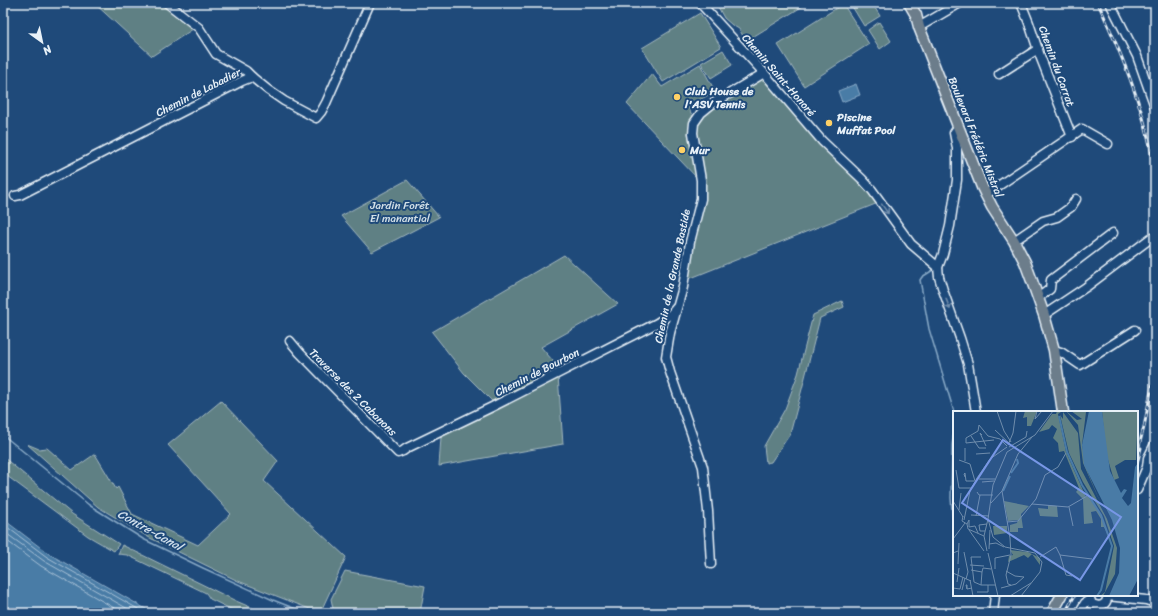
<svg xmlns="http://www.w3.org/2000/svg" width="1158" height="616" font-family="Sriracha,sans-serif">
<rect width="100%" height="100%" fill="#1f4a7a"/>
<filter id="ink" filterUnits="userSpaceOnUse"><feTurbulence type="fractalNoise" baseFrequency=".025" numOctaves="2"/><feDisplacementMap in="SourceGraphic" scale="8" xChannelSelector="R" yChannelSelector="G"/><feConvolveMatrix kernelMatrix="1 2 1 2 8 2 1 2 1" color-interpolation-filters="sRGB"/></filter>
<g filter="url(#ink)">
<g fill="#5f8084" stroke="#a4b8be">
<polygon points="94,3 164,3 196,27 152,56"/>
<polygon points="716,3 808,3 746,41 739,29 732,25 724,18"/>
<polygon points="850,3 872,3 880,16 864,26"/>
<polygon points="843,4 869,44 804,86 778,45"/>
<polygon points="700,13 721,47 663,82 642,48"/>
<polygon points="879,22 891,41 880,49 868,30"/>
<polygon points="723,50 732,65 711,78 701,63"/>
<polygon points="700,64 715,91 688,107 693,117 688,133 697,178 627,104 652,74 662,87"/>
<polygon points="762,79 766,81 813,135 878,203 686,280 704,188 694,132 700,118 708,112 757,81"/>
<polygon points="407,180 439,217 372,252 341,216"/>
<polygon points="564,255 618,304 541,347 559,368 492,401 464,373 432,332"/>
<polygon points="842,301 844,307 820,318 802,389 790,434 771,462 766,463 764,446 785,409 798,374 813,315"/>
<polygon points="558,376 563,444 439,466 441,437"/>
<polygon points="221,401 278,461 264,481 346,557 320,613 238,581 148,537 98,507 27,444 39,449 47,448 72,470 95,454 116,489 118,487 132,514 198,545 231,514 168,445"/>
<polygon points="3,457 72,514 119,544 114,551 88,536 3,473"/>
<polygon points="122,545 236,601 264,613 239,613 210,599 206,593 127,555 118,554"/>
<polygon points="345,571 425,586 420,613 334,613 331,599"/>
</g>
<g fill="#497ba6" stroke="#89aac7">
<polygon points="856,84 860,95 842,102 838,91"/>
<polygon points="3,519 49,554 153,613 3,613"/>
</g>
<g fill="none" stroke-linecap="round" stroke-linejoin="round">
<g stroke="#a8c2d7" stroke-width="1">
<polyline points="3,524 47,557 145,613"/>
<polyline points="3,531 44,561 135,613"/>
<polyline points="3,538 41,566 123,613"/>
</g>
<g stroke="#89aac7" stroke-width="1.5">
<polyline points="933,270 922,277 920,280 929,329 954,412"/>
<polyline points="954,431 952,445 951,498 954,534"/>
<polyline points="3,435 89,505 143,539 203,568 273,600 306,613"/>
</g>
<g stroke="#e8f1f8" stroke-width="11">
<g id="minor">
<polyline points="167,3 199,28 216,54 246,71 252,77"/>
<polyline points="700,3 764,73 822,141 862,179 872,190 911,244 938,267"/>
<polyline points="1021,3 1029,23 1040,56 1072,137"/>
<polyline points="1110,3 1137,56 1155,107"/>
<polyline points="919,27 960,3"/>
<polyline points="999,74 1038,49"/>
<polyline points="958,128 956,130 954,133 957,148 957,180 950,226 943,254 938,267 939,277 943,290 960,338 968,364 976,412"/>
<polyline points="985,195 1082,129 1108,144"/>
<polyline points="15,196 20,195 242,81 252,77 268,90 284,101 316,118 321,112 326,103 370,3"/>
<polyline points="1014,241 1043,221 1057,217 1071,207 1076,199"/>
<polyline points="1038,298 1050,289 1051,280 1113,233"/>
<polyline points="1044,315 1086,287 1151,238"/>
<polyline points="290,341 300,353 398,453 403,451 407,448 492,407 657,323 671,314 676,308"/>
<polyline points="1054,350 1061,352 1080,365 1135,330"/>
<polyline points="1137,490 1147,467 1148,458 1155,444"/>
<polyline points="711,564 708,511 703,467 670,372 666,357 670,333 683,287 690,242 701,199 701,180 693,133 694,123 701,113 712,104 764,73"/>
<path d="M1090,595V599L1092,604L1099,606C1105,605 1108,601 1107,595"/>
<polyline points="1107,596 1146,600 1155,603"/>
<polyline points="993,613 995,595"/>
<polyline points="1079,613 1085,603 1090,599"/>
</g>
</g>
<g stroke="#e8f1f8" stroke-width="13">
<g id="major">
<polyline points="909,3 916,15 919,27 982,187 992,207 1014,241 1025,262 1032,281 1044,315 1054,350 1063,412"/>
<polyline points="1052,613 1062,595"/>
</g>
</g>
<use href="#minor" stroke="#1f4a7a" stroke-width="8"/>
<use href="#major" stroke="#6c7d8b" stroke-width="10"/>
<g stroke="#e8f1f8" stroke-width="3">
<g id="rail">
<path d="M1098,3C1122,55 1149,119 1155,176"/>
<polyline points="1137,453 1144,427 1155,370"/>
<polyline points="1137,464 1141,448"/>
<polyline points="1065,613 1075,595"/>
</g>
</g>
<use href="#rail" stroke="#1f4a7a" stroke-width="1.5" stroke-dasharray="4.5" stroke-linecap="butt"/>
</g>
<defs><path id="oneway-shaft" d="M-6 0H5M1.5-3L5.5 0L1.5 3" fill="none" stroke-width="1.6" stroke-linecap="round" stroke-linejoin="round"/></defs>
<g stroke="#6f8dac">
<use href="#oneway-shaft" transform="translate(885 209) rotate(55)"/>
<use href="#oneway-shaft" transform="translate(948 304) rotate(69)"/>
</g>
</g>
<g fill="#ffd166" stroke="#1f4a7a" stroke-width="1.5">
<circle cx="677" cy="97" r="4"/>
<circle cx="829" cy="123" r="4"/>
<circle cx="682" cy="150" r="4"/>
</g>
<g text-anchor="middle" stroke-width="4" stroke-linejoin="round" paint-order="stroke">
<g font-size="11" fill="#e8f1f8" stroke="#1f4a7a">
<text transform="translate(1057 66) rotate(70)" y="4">Chemin du Carrat</text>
<text transform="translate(779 75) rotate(49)" y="4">Chemin Saint-Honoré</text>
<text transform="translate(198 92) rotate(-27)" y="4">Chemin de Labadier</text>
<text transform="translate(976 137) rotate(68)" y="4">Boulevard Frédéric Mistral</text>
<text transform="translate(672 276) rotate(-78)" y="4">Chemin de la Grande Bastide</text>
<text transform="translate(537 372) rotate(-27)" y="4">Chemin de Bourbon</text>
<text transform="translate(353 392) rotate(45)" y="4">Traverse des 2 Cabanons</text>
</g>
<g font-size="11" font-weight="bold" fill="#e8f1f8" stroke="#1f4a7a" text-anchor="start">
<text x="685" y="95">Club House de<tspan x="685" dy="13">l'ASV Tennis</tspan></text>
<text x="837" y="121">Piscine<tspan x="837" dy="13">Muffat Pool</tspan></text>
<text x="690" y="154">Mur</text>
</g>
<g font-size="11" fill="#d3e0e7" stroke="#1f4a7a">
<text x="400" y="209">Jardin Forêt<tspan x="400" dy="13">El manantial</tspan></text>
</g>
<g font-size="12" font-style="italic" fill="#d0dfec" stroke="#1f4a7a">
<text transform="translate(150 530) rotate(29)" y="4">Contre-Canal</text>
</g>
</g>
<g transform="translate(953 411)">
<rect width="185" height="185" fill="#1f4a7a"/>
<path d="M72,0H84L78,15H74V6L70,7ZM104,0L108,1L105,3L113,41L133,86L135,85L148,104L154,122L151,116H148V108L143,100L138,101L140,112L131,113L130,88L123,81L126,77L111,40L106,41L105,32L100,27L104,18L99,14L96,18L86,21L99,3H103ZM113,0L124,9L129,8L118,0L133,1L129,34L135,62L148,93L130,52L125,14ZM149,0H185L183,49H172L162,55L166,67L161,69L153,42ZM110,1L125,22L128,58L154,108L164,137L162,163L150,185H147L152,181L161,135L151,105L130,71L116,42L107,4L110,8ZM51,90L76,95L68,103L70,117H65V121H57V114L64,112L65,109L55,110ZM95,94L104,95L105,106L87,105L85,97L95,98ZM40,115H54V122L41,124ZM57,139L75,141L87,147V154L79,143L75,147L71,144L55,151L56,145L60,144Z" fill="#5f8084"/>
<path d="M136,0H149L157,60L168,82L171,78L174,79L169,87L175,95L178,92L182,56L185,52V168L176,185H156L166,162L167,137L159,109L131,54L129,34Z" fill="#497ba6"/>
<path fill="none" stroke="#497ba6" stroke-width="2" d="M106,5L114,41L129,74L148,104L159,135L148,179L144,185M58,62L65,52L64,48M50,80L57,65"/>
<path fill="none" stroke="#6f8dac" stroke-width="1" d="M44,0L51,20L58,31M84,0L82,8L89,0M42,19L57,33M29,24L27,22L33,35M18,25L22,31L13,32V27L25,20L26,14L35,25L47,28L54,35M55,34L60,22L63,0M56,36L73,26L74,20M12,37V50M33,37H26L22,31L41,29M23,43L37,42M6,49L17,53L22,70M3,59L6,77H18M12,66L11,63L12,62L13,70H21M26,68H42M29,71L41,70M49,80L57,127L58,144L53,164L55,173L58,174M24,81L26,84H40M0,90L10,106M38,92L49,80L65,43L79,26M79,93L115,96L134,85M116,96L120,115M6,99L8,82M18,104L36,105M10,105L9,110L14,113L15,118L31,125M23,105L27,84M11,109L17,80L24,67L37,48L54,36M54,111L65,110L83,88L92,64L105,56L113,42M14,113L16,109V116L22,115L25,122M16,119L31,140M32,120H27L26,114L34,113M0,128L12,112M36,133L43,132L51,136M36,138L37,119M34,140L31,125L35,108M11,141L15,161L13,168M35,142L45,185M107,144L113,164L119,165M28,146H18L21,171L28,174H42M87,146L103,136L107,144L139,148M5,153L6,132M0,154V142L5,140M17,154L31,155M42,158V147L57,144M18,159L29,161L30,157L38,158M53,160L62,165L71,166M0,162L18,170M17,169L20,185M4,171L6,157M28,174L29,161M0,177L7,178L10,166M48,177L63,173L71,166M14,178L13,174H14V178L19,177M9,179L12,167M24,181H35V174M57,185L78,172M68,185L87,161L89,151L82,142L52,136L40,126L35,108L40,74L54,41L82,24L100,0"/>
<path fill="#7897e6" fill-opacity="0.15" stroke="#7897e6" stroke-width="2" d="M50,29L168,106L127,169L9,92Z"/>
<rect width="185" height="185" fill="none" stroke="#e8f1f8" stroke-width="2"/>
</g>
<rect width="1158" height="616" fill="none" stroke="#1f4a7a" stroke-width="16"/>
<rect x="8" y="8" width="1142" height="600" fill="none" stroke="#e8f1f8" stroke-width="1.5" filter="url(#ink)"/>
<g transform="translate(42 42) rotate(147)" stroke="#1f4a7a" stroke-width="3" paint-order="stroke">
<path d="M0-3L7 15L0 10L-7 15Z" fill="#e8f1f8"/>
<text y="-6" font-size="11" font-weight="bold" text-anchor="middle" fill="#e8f1f8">N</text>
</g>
</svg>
